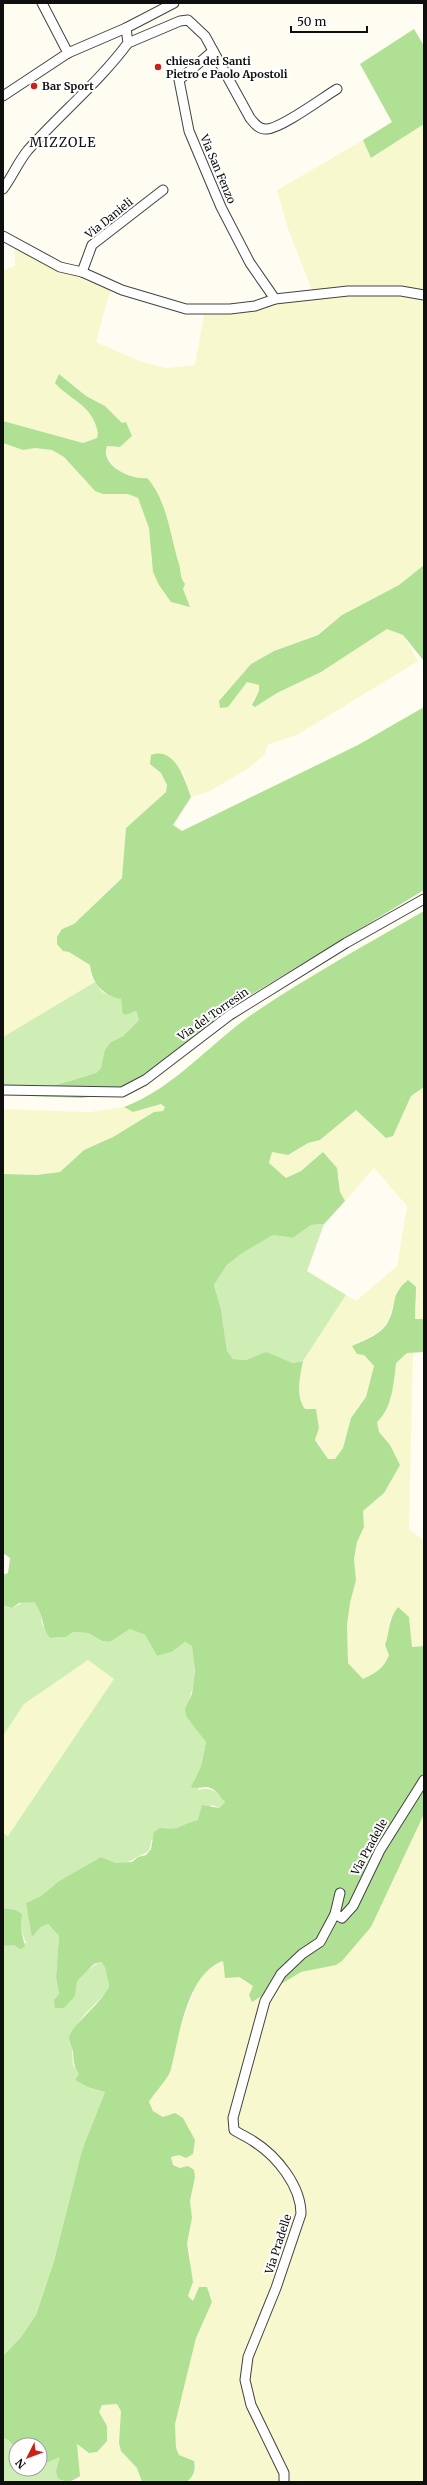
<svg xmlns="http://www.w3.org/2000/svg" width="427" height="2485" font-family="Merriweather,serif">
<rect width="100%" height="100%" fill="#fffdf1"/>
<g fill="#f8f8ce">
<polygon points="424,124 424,565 399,585 342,615 318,634 274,651 251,664 239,678 236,695 247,682 259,685 260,691 252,701 261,704 277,693 321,672 387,629 403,635 418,661 297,735 269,744 266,748 265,754 249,768 210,791 191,797 184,773 150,764 161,773 167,785 166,792 126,828 122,877 74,924 62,929 63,951 69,952 90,965 91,976 95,982 3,1037 3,443 23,450 35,448 52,450 64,457 85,481 103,494 128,494 138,498 149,528 152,542 151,560 185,596 162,501 154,486 141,479 120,473 110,461 106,450 107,446 120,447 132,436 126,423 122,423 105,406 86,396 59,374 64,393 74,396 94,418 99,433 97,438 83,443 3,421 3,270 15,266 14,243 111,287 96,342 142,362 167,368 195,365 204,314 247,309 313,293 287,226 277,190 363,140 372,158"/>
<polygon points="424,1087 424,1319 415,1319 417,1301 398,1289 387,1324 375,1334 352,1346 364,1355 374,1366 366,1397 351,1418 343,1448 335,1459 328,1459 320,1445 315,1440 319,1428 299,1401 299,1383 303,1361 346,1295 356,1301 397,1266 407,1206 374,1168 345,1201 340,1192 339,1177 323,1152 301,1171 286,1179 269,1163 272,1152 288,1155 308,1143 320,1140 356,1109 371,1125 406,1106 411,1096"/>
<polygon points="161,1104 166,1107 163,1111 154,1112 113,1137 84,1150 60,1172 37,1175 3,1174 3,1109 90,1112 124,1107 134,1112"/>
<polygon points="407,1353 413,1353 409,1530 424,1540 424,1646 412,1647 409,1617 389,1619 390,1632 385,1645 389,1655 386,1664 375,1674 363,1679 348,1663 347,1625 350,1603 356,1580 354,1559 357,1542 364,1527 363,1511 384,1493 390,1445 379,1432 377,1422 394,1385 396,1363"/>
<polygon points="88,1660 115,1679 8,1836 3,1833 3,1736 24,1704"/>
<polygon points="424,1814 424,2482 187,2482 193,2476 196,2468 194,2461 179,2455 176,2448 175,2424 196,2338 212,2302 211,2294 193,2302 187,2296 192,2289 190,2251 187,2243 192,2218 190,2201 195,2177 173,2164 171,2157 179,2155 175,2113 163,2117 153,2111 149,2102 156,2089 171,2070 177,2037 194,1991 201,1977 213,1964 223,1961 223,1970 253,1986 279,1986 301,1972 336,1965 342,1961 371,1927"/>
<polygon points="109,2403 117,2404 121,2411 119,2443 121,2451 137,2468 142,2482 80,2482 77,2444 82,2449 107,2426 99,2412 102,2405"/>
</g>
<g fill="#cfeeb6">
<polygon points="95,982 102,992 121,999 122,1012 136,1011 139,1020 123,1036 111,1042 101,1068 96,1073 39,1090 29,1096 3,1095 3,1037"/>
<polygon points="324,1224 307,1271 346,1295 303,1361 293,1363 266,1353 246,1360 233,1359 227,1351 221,1309 214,1285 227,1265 241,1254 273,1235 293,1238 311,1225"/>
<path d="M26,1601L34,1602L40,1608L42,1624L51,1638L66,1637L73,1632L88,1633L102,1641L110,1642L130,1629L145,1635L157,1656L172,1652L185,1642L192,1646C197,1663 195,1693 185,1708L206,1742L201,1766L194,1780L199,1790C212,1786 217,1793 225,1802L219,1808L212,1805L198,1820L190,1822L184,1827L151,1840C151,1853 147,1852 137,1857C122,1867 117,1864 101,1857L59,1881L41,1896L26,1903L36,1933L41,1927L48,1924L59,1936L56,1977L59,1994L54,2000C64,1991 91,1965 101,1962L107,1969L109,1985L107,1992L85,2014L70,2034L69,2042L72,2049L73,2065L89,2088L105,2092L82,2150L54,2261L36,2315L21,2337L3,2356V1946L26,1943L21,1930L22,1914L16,1910L3,1908V1833L8,1836L114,1679L88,1660L24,1704L3,1736V1605L12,1608Z"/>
<polygon points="3,2438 8,2440 16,2448 16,2469 40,2469 40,2459 47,2463 61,2456 58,2479 65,2482 3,2482"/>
</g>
<g fill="#b0e094">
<polygon points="414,29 424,46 424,124 371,158 363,140 392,122 360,64"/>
<path d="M59,374L86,396L105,406L122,423L126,422L132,436L120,447L107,446C100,466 131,480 147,478C167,499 170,536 179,564C181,572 180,578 185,584L183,589L190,607L171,602L159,585L153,572L149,528L138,498L128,494H103L95,491L64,457L52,450L35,448L23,450L3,443V421L83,443L97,438L98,433C93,405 71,401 55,383Z"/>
<polygon points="424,565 424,661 403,635 387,629 321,672 277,693 255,707 252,705 259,691 259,685 247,682 228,707 220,708 219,701 251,664 274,651 318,635 342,615 399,585"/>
<path d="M424,707V890L239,1002L193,1037L149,1075L114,1093L82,1098L29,1096L39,1090L96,1073L101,1068L105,1050L111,1042L123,1036L139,1020L136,1011L125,1015L122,1012L121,999C103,995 92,984 90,965L69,952L63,951L57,944V937L62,929L74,924L122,878L126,828L166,792L167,785L161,773L150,764L151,755C175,746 185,780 191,797L173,825L182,831L358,745Z"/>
<path d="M424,911V1087L411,1096L393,1136L386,1138L356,1110L320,1140L308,1143L288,1155L272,1152L269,1163L286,1178L301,1171L323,1152L337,1168L340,1192L345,1201L324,1224L311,1225L293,1238L273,1235L241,1254L227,1265L214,1285L221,1309L227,1351L233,1359L246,1360L266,1352L293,1363L303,1361C300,1377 295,1395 305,1409H316L319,1428L315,1440L328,1459H335L343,1448L351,1418L366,1397L374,1366L364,1355L357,1354L352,1346C363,1341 382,1334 388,1322C398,1303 389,1296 408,1280L416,1287L415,1319H424V1352L407,1353L396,1363C394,1382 392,1409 377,1422L379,1432L390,1445L400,1465L384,1493L363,1511L364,1527L357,1542L354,1559L356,1580L350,1603L347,1625L348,1663L363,1679C376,1673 384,1668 389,1655L385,1645C391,1629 387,1622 398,1607L409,1617L412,1647L424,1646V1814L371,1927L342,1961L336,1965L301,1972L252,2002L249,1995L253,1986L239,1977L225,1978L223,1961C187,1973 179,2037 171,2069C169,2078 154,2093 149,2102L153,2111L163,2117L175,2113L183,2118L195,2140L193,2154L186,2158L179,2155L171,2157L173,2165L180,2168L188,2166L194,2170L195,2177L190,2201L192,2218L187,2243L193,2282L188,2296L193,2301L199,2287H207L212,2302L196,2338L175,2424L176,2448L179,2455L194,2461C196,2471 194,2475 187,2482H142L137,2468L121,2451L119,2443L121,2411L117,2404L102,2405L99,2412L107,2426V2441L97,2452L89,2453L77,2444L80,2476C72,2482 67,2483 58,2479L56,2471L60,2457L47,2463L40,2459V2445H16V2448L8,2440L3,2438V2353L4,2355L21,2337L36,2315L54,2261L82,2150L105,2092L90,2088L75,2080L79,2074C73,2065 74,2062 73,2052C72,2046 67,2041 70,2034C77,2021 109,1995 109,1985C109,1982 107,1979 107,1976C106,1969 106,1968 101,1962L94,1964L77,1981L75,1996L64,2008H55L54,2000L59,1994L56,1977L59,1936L48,1924L41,1927L32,1937L26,1903L41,1896L59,1881L101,1857L116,1863L132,1862L138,1857L146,1855L151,1849L154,1832L160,1828C184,1831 179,1824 198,1820L202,1805L219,1808L225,1802C220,1797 215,1788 207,1787C201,1787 198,1789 191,1787L201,1766L206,1742L186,1716L185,1708L192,1694L195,1670L192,1646L185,1642L172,1652L157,1656L145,1635L130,1629L110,1642L102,1641L88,1633L73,1632L66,1637L50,1638C40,1625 44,1613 34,1602L19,1603L12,1608L3,1605V1575L8,1573L10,1558L3,1553V1174L37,1175L60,1172L84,1150L113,1137L154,1112L163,1111L165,1107L161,1104L133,1112L124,1107C175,1088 210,1043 254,1013C309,976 367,944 424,911Z"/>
<polygon points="3,1908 16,1910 22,1914 21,1930 25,1947 20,1949 14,1945 3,1946"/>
</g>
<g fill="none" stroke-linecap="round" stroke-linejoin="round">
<g stroke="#424242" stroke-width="11">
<g id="minor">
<polyline points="42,3 68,53"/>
<path d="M128,43L180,21L188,20L205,36L250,118C254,123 259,130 267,129C282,128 322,98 337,89"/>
<polyline points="213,51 179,80 189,131 221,207 250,263 275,299"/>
<polyline points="3,96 68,53 126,28 174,3"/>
<path d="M3,189C12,177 18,162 28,150C60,114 99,82 128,43L126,28"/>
<polyline points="3,236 60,267 82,272 122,290 186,309 230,309 255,306 275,299 348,291 401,291 424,295"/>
<polyline points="82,272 92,245 163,190"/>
<polyline points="3,1090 122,1092 145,1080 230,1015 346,943 424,899"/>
<polyline points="340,1893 335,1914 342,1918 353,1906 380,1850 424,1780"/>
<path d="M284,2482V2473L251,2405L245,2380L248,2357L276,2288L301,2214C301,2186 277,2156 253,2141C247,2137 240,2134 234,2130L233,2118L265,2001L281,1974L302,1954L320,1942L335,1914"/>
</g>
</g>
<use href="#minor" stroke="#fff" stroke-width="9"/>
</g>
<g fill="#cc201a" stroke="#fff" stroke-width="1.5">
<circle cx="158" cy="67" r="4"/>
<circle cx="34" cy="86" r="4"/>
</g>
<g text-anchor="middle" stroke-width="4" stroke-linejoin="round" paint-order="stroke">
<g font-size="11" font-weight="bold" fill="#0f0f0f" stroke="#fff" text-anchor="start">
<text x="166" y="65">chiesa dei Santi<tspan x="166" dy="13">Pietro e Paolo Apostoli</tspan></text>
<text x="42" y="90">Bar Sport</text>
</g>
<g font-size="11" fill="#0f0f0f" stroke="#fff">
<text transform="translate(218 169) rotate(67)" y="4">Via San Fenzo</text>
<text transform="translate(109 218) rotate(-39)" y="4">Via Danieli</text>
<text transform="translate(213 1014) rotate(-35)" y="4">Via del Torresin</text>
<text transform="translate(369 1847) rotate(-61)" y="4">Via Pradelle</text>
<text transform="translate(278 2244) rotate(-72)" y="4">Via Pradelle</text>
</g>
<g font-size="13" letter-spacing="1" fill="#0f0f0f" stroke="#fff">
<text x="63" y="147">MIZZOLE</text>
</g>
</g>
<rect width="427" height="2485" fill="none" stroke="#0f0f0f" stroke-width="8"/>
<g transform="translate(28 2457) rotate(228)"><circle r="19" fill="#ffffff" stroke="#9f9f9f"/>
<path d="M0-3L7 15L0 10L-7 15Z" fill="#cc201a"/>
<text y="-6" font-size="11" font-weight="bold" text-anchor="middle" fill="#0f0f0f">N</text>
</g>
<path d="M291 26v6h76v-6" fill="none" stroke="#0f0f0f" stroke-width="2"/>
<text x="297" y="26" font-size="12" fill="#0f0f0f" stroke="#ffffff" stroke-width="3" paint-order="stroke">50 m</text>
</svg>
